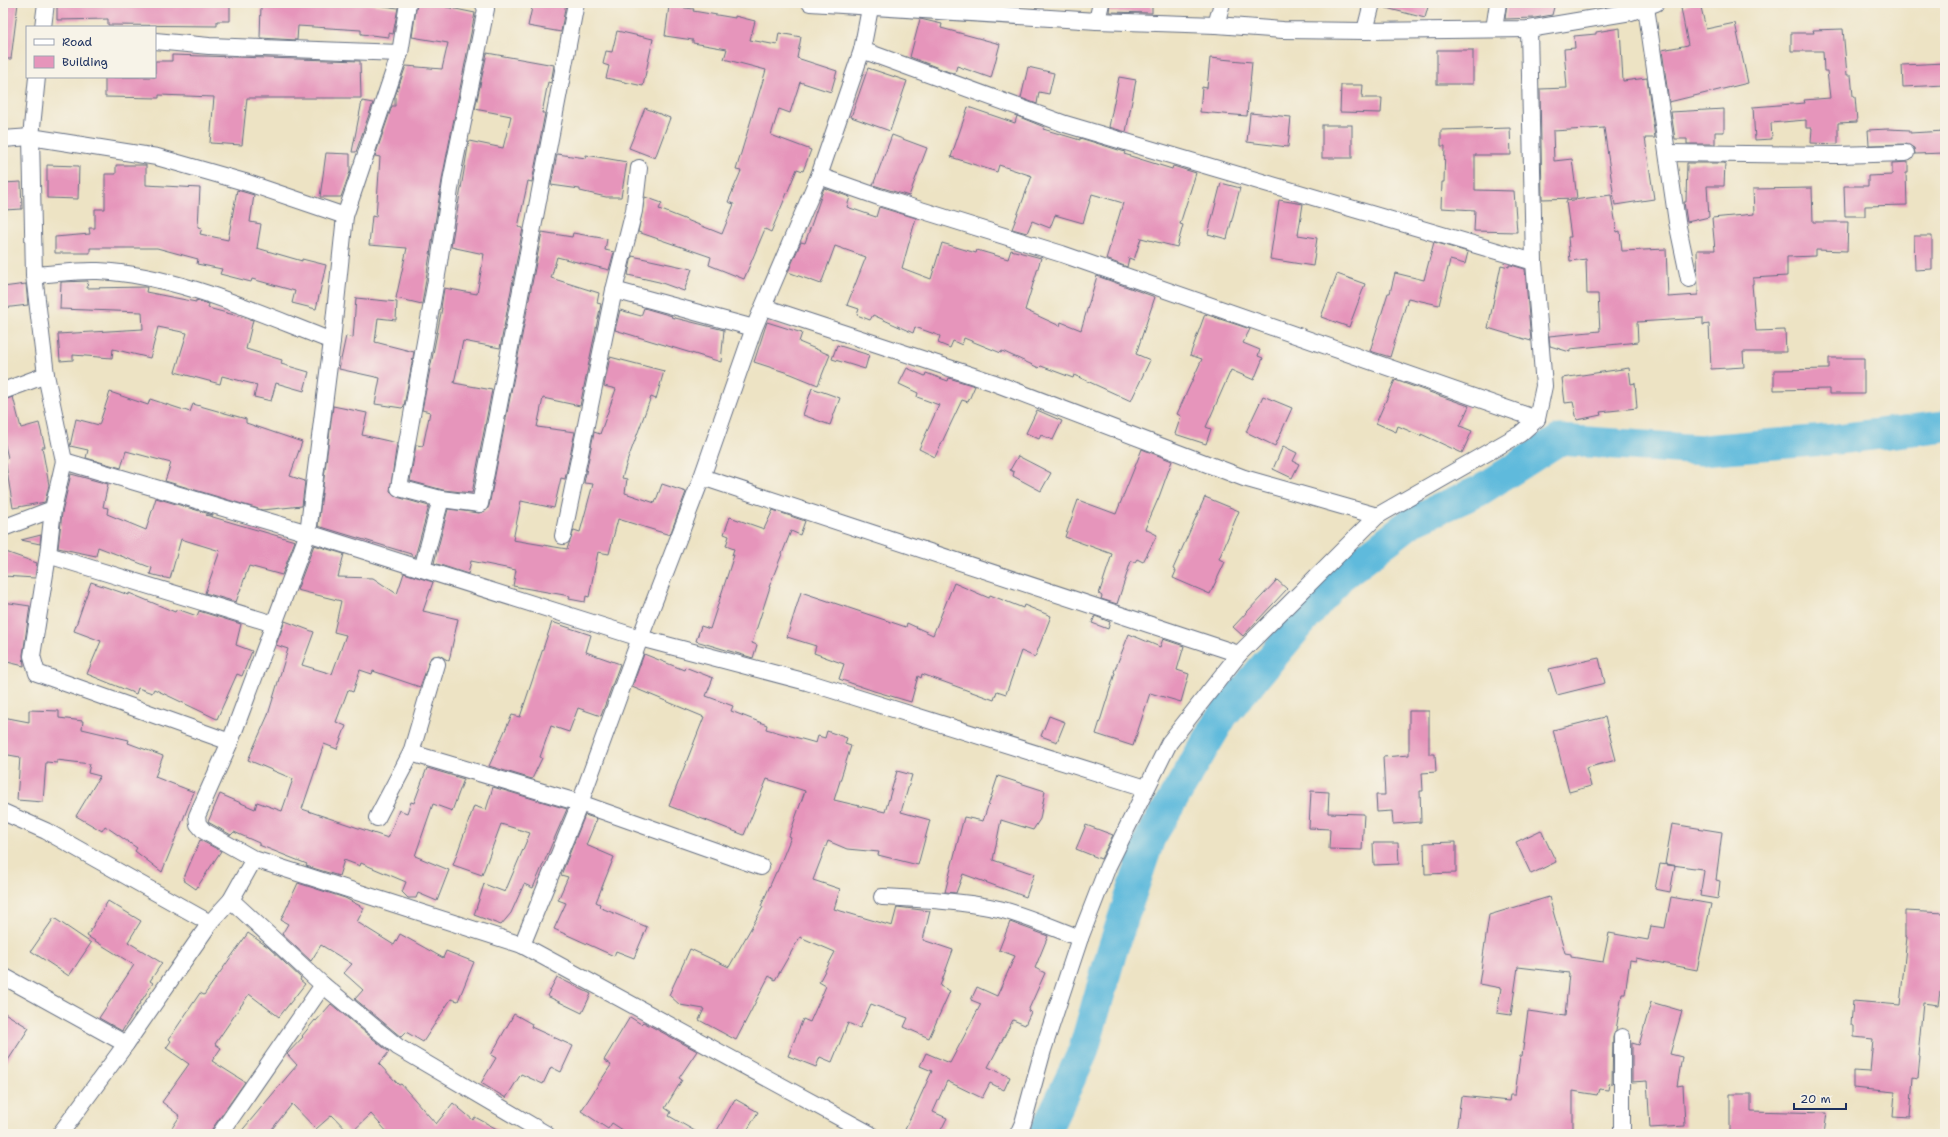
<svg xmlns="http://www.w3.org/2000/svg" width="1948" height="1137" font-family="'Shantell Sans',sans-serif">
<rect width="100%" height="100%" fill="#f7f3e8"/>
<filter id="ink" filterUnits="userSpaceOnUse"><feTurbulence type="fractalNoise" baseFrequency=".025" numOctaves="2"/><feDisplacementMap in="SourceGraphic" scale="8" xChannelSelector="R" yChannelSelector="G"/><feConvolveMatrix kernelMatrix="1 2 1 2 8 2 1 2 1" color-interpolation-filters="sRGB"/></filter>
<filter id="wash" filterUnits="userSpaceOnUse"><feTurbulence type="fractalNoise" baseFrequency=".012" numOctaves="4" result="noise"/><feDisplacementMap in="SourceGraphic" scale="16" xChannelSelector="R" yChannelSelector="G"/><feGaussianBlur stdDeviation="0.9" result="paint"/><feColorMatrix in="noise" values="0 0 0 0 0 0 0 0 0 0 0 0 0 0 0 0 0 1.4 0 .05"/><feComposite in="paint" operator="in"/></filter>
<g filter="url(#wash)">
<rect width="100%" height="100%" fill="#ede3c4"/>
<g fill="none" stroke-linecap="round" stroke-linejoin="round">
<polyline stroke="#5ebadc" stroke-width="31" points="1044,1134 1083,1052 1112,951 1150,838 1223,715 1340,577 1414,520 1479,491 1559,440 1702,450 1838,439 1945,426"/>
</g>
<g id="blocks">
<g fill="#e695bb">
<polygon points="3,3 18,3 11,59 3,59"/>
<polygon points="57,3 230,3 230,21 217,21 217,26 108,25 108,19 57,20"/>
<polygon points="326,3 362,3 398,8 393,34 389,33 389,37 361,34 361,30 298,26 297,40 260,38 261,5 325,6"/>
<polygon points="417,3 447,3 446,7 475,13 443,174 422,304 396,298 407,248 369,245 372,216 376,217 380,157 375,156 392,106 395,106 395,96 406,66 442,69 448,43 412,37"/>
<polygon points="533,3 566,3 561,32 528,26"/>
<polygon points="1110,3 1152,3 1152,13 1109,12"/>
<polygon points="1387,3 1429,3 1425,18 1386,8"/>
<polygon points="1507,3 1555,3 1552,15 1535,18 1505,19"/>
<polygon points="1693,3 1700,3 1706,29 1735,23 1748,83 1669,102 1662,50 1688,45 1681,8"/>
<polygon points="669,6 694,9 693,11 735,18 735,16 755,21 750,40 777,45 779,33 801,37 797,58 837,71 831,92 800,82 790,113 779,109 771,135 811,150 803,171 797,169 771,232 765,229 744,279 709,265 711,257 638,232 645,197 662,203 659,209 722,234 734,204 728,202 741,171 736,170 766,70 724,59 727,49 693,43 693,40 665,36"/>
<polygon points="920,19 942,24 941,28 1000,44 991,78 957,66 955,73 949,72 910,57"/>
<polygon points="1620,28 1623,81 1647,78 1655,138 1645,138 1654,199 1615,205 1604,128 1553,131 1554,161 1572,159 1577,198 1542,199 1540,89 1567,88 1564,49 1575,48 1574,36 1596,34 1596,32"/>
<polygon points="1843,29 1847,75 1851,75 1853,96 1855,96 1857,122 1838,123 1838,144 1811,143 1812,128 1806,128 1806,120 1771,123 1772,139 1755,140 1753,107 1805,103 1804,100 1830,98 1827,71 1824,71 1823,51 1791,51 1791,33 1814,33 1813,30"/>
<polygon points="617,31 653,39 643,86 606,78 609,66 603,64 606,51 612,52"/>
<rect x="1437" y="50" width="36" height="34"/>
<polygon points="487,53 554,65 551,83 548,82 542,113 545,113 532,182 528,181 518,227 523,228 500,348 463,341 454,383 492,390 472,493 443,490 410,481 416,445 423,446 430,412 422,410 442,308 441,308 444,288 477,294 484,254 451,247 469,141 503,148 511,116 475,109"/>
<polygon points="172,55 360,61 361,98 247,98 242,145 210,143 214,97 159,95 159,98 105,97 105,77 155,77 155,61 172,61"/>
<polygon points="1210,58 1252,62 1247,116 1200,112 1202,87 1207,88"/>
<polygon points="1945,63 1945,85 1903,87 1902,65"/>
<polygon points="1028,67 1054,73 1049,94 1039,92 1037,104 1021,98"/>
<polygon points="868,68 907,81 890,131 851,117"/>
<polygon points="1119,77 1136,80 1126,132 1109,127"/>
<polygon points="1341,85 1363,85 1362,98 1382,98 1381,113 1340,112"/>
<polygon points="362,101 373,103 356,152 352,152"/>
<polygon points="968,107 1015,123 1017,116 1044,127 1043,129 1080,140 1080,138 1125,152 1124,154 1172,169 1173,166 1196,173 1180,224 1183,225 1177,247 1141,238 1134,260 1129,258 1127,267 1106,259 1123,203 1092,194 1083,223 1055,215 1050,228 1032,221 1027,233 1012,229 1032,176 999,165 997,172 951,157"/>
<polygon points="645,108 670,118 655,158 629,148"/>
<polygon points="1724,109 1724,132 1715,132 1715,144 1687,144 1687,139 1675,139 1671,112"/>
<polygon points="1250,113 1291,117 1288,147 1247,142"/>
<rect x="1322" y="125" width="30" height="33"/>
<polygon points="1510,128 1511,155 1475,155 1475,190 1514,191 1517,232 1474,231 1475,210 1441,208 1442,182 1444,182 1445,146 1441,146 1441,130"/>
<polygon points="1888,129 1910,130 1910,133 1945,131 1945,153 1915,154 1914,148 1906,144 1869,145 1868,130"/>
<polygon points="892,135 927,148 909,196 873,185"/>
<polygon points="326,153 350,154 350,172 341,197 320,197"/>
<polygon points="557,154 586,158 586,155 627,162 621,197 606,197 580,191 580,189 551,185"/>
<polygon points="1908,162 1908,173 1906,173 1907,205 1865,206 1865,216 1845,216 1844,186 1868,186 1868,176 1892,175 1892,163"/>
<polygon points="1687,163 1725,163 1724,186 1707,186 1709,217 1687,222 1684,202 1686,202"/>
<polygon points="47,165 79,166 78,199 47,198"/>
<polygon points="116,165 146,165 146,185 200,188 198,227 202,228 200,234 228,240 237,190 254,195 250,222 261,224 257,248 302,261 302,259 326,265 316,309 292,303 295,291 252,279 251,282 220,274 222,269 197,264 198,259 157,248 90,248 90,253 55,253 55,237 90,234 89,228 95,228 95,209 105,209 105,174 116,174"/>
<polygon points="21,182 22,209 4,210 3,183"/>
<polygon points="1221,183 1240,188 1227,239 1208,234"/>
<polygon points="824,188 850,197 847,207 876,217 879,207 916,218 902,268 931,279 942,243 976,253 977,250 1008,259 1011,250 1041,258 1025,310 1060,326 1061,322 1081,330 1097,276 1155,297 1136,354 1150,360 1131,401 1074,375 1073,378 1041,366 1039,368 1002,351 1001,353 964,338 962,345 953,341 950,348 938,343 940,336 915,327 913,333 873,315 870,320 857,315 859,309 847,305 866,257 835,246 821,284 788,272 801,242 805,243"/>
<polygon points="1812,188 1813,222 1848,222 1847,251 1816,250 1816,256 1787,257 1787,276 1753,278 1753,284 1752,284 1756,331 1785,330 1786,352 1743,352 1744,367 1711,369 1709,324 1703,325 1703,318 1637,322 1638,342 1570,349 1570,352 1550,346 1549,336 1600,331 1598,294 1587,294 1586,259 1570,261 1568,237 1571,237 1566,201 1611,195 1617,232 1620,231 1622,251 1666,249 1668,297 1698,295 1697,250 1715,250 1712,218 1754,214 1753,189"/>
<polygon points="1279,200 1303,204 1298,235 1317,238 1313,266 1270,259"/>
<polygon points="542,232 572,237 573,233 607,239 605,250 614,252 609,270 557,257 551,278 599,293 597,303 601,304 580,406 543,398 537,427 575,432 565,479 561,478 554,508 521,501 513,540 567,549 574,530 580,532 593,484 584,483 594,432 600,434 616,389 604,386 610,357 664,371 656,399 651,397 628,459 622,478 627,479 625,493 655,503 662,484 686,492 670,535 618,519 609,554 598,552 589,597 586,596 585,602 569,599 570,596 513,586 516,570 471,561 468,574 434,563 448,509 479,513 487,510 489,506"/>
<polygon points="1914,236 1932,236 1932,269 1915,270"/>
<polygon points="1434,242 1468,252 1465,264 1450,260 1439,305 1408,298 1390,357 1370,351 1388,293 1390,293 1395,273 1424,280"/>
<polygon points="632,256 692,269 684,291 659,282 628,275"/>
<polygon points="1501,265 1509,267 1509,265 1511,265 1525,269 1531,341 1488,328"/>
<polygon points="1337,274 1365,284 1349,327 1321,317"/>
<polygon points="88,281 87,288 147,287 146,292 196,302 196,300 209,304 208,308 253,320 246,349 282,360 281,364 309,372 304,391 276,383 271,401 254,397 257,385 222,376 220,384 175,372 187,333 158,327 150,358 113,349 112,358 73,355 73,360 60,361 58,334 143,329 142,312 60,309 61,282"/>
<polygon points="26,284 28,305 3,308 3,287"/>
<polygon points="356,298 397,302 396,320 378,318 375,342 414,352 404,406 402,408 375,404 380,378 339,369 346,336 353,338"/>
<polygon points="644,308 672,316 671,317 724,330 721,362 615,330 620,310 641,316"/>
<polygon points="1205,314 1250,329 1243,343 1260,350 1258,356 1263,358 1254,380 1231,370 1206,427 1211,429 1206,444 1175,434 1181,416 1177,414 1202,359 1190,355"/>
<polygon points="767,322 802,333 799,342 830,355 818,385 791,374 754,362"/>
<polygon points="837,345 869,355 865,369 832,359"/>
<polygon points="1829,358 1864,358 1864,394 1829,394 1829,389 1774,390 1774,370 1829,369"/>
<polygon points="907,368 925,376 926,373 948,381 949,378 975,386 968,402 962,400 935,457 919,449 939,405 917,397 918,393 899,384"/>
<polygon points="1629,368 1631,384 1635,383 1637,408 1600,412 1601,415 1577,420 1573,402 1565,403 1562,378"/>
<polygon points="1395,380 1469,406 1460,426 1472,431 1462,453 1421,434 1421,436 1398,426 1396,432 1376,423"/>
<polygon points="812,388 840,398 830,425 803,415"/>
<polygon points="110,392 148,405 150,399 190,412 193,404 246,419 246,423 302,442 290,476 305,481 302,506 262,510 165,481 171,463 126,451 121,468 86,458 88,450 70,446 76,419 99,425"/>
<polygon points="1263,396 1292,408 1275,446 1246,432"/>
<polygon points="13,397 21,428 39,423 45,447 42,447 49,485 45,502 13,508 5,459 8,458 3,437 3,400"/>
<polygon points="333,406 367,413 362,435 397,443 390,491 397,497 429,506 415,557 411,555 411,554 318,526"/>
<polygon points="1037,410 1062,421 1053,440 1041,435 1039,439 1026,433"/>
<polygon points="1283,446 1297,453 1293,461 1299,464 1292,478 1273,469"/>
<polygon points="1142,449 1172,461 1159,497 1145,529 1157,535 1143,562 1137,559 1135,562 1131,561 1117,604 1101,599 1102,596 1099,594 1112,554 1065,537 1078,500 1116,514"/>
<polygon points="1018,456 1051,473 1041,491 1013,476 1014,472 1010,470"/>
<polygon points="71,474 108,484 103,507 108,508 107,514 146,530 156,498 213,515 206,515 295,541 282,575 249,566 236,602 205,593 220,551 181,539 170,579 150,574 152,568 98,547 96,556 58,548 62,513"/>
<polygon points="1205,497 1239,511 1219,559 1225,562 1210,594 1173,578 1176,571 1173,569"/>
<polygon points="773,510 805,521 800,535 791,531 769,587 770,587 752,643 757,645 753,658 696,641 701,626 710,629 734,555 732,555 734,549 726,546 729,536 724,534 730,517 764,529"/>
<polygon points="41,535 40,544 21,540"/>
<polygon points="314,545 344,554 338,577 373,578 397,594 404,573 433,582 423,611 458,619 449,661 439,655 431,657 420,687 373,671 372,674 360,670 353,692 348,690 336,722 346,726 337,749 324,744 302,809 388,838 399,810 407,813 411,802 414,803 427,768 464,779 452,811 433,804 415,856 449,870 437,901 418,893 416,898 408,898 402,892 406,882 361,863 360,866 344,860 339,876 306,866 307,864 259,845 259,843 234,832 231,835 208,822 220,794 255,809 257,802 282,811 293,779 248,760 268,715 288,649 276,645 285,621 314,632 302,665 332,674 346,635 334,632 341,601 297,590"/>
<polygon points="3,551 37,563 35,578 3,576"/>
<polygon points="1277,580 1287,589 1243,636 1233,627"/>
<polygon points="91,582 129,595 129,593 175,612 177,609 197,616 199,611 241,624 236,645 252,651 242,676 237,674 217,719 154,689 152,693 138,688 136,694 87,674 101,641 74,631"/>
<polygon points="954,583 989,598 990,595 1023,608 1024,605 1051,616 1035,657 1021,651 1006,694 997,691 994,700 922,674 921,678 918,676 911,702 874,691 839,679 844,664 814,653 816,646 787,637 801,592 906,627 907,623 933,635"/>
<polygon points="3,602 30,606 23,655 24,666 3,661"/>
<polygon points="1095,616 1110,622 1108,629 1092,623"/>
<polygon points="552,622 591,635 586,652 620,664 601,716 578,708 569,732 551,726 540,757 542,758 532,779 489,766 512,715 520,717"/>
<polygon points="1129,634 1160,647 1163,639 1184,646 1177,670 1189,674 1181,702 1150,693 1133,746 1096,734 1115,673 1114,672"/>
<polygon points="644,654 684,670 685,667 713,678 706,696 733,706 731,711 767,725 766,729 816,743 818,736 825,738 827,731 847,738 845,744 851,746 834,800 885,812 897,771 912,775 901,812 930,820 918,865 878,855 879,852 847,849 828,841 813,880 840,889 834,909 892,926 897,907 930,911 923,940 953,950 940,986 950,991 929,1038 904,1027 908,1018 871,1004 860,1028 848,1023 832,1062 820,1057 816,1067 788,1056 803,1019 810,1022 826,986 819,982 835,952 800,937 775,980 769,976 736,1040 699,1020 704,1009 680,1005 669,995 690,949 729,967 763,907 761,906 776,872 777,872 791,837 789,836 805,791 767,779 744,835 669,806 704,717 632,687"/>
<polygon points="1599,658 1605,683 1557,695 1549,669"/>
<polygon points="29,710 59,711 59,718 83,721 82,729 129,740 128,743 163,756 155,777 194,792 162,872 135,851 137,848 105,826 102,831 76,816 100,776 88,773 90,764 57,760 57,763 46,762 43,802 17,800 20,757 3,754 3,717 29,722"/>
<polygon points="1409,711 1429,711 1429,754 1435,754 1436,772 1422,773 1423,791 1420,791 1421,822 1393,824 1392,811 1377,812 1376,795 1385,795 1383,757 1409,755"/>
<polygon points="1049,716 1065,722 1057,742 1041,736"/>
<polygon points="1605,717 1616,760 1586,768 1591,786 1569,792 1553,730"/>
<polygon points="998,776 1045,791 1040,819 1033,830 1001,820 993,860 1034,874 1026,897 963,874 956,893 945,892 964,817 983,821"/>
<polygon points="493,787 567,809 533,888 524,884 511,913 501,925 474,915 484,884 505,892 530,833 501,824 482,875 453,865 474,806 486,810"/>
<polygon points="1311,791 1329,792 1328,813 1364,814 1362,850 1329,849 1330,829 1309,828"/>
<polygon points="585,815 597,819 586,845 614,857 596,902 600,904 599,907 647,927 634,958 616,951 614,956 554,929 566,903 558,900 568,877 561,875"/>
<polygon points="1672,824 1722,832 1716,880 1720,881 1718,899 1700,896 1704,871 1702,869 1665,864"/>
<polygon points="1086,825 1113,835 1101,859 1076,849"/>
<polygon points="1541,830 1556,862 1531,874 1516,842"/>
<polygon points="200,840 221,851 196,889 183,880"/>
<polygon points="1456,842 1456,873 1425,874 1424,843"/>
<polygon points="1373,843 1398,843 1399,864 1374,865"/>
<polygon points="1660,864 1675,866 1670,892 1655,889"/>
<polygon points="298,883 345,898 364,908 357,922 394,945 400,934 443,958 446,951 474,962 458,1001 451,999 423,1042 406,1032 401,1037 355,999 363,990 344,973 352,964 321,945 311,961 282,934 288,924 281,920"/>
<polygon points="1549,897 1565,953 1571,954 1571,957 1603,962 1609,933 1648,940 1651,926 1665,928 1671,897 1711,904 1697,970 1636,958 1636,961 1630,960 1625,994 1622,994 1616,1030 1613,1037 1612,1083 1609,1084 1608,1090 1599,1089 1597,1095 1573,1091 1573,1134 1508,1134 1487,1132 1487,1134 1456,1133 1461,1096 1509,1101 1510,1095 1515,1095 1520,1056 1522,1056 1528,1011 1565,1016 1569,973 1518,967 1511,1015 1497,1013 1501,988 1479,984 1489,915"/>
<polygon points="108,901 141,921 128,942 162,963 150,981 153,983 122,1031 99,1018 134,965 87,936"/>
<polygon points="1905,911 1945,913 1945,993 1940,992 1938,1005 1923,1003 1918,1055 1920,1056 1918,1078 1913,1077 1910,1118 1893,1117 1895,1092 1853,1088 1853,1071 1870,1072 1873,1039 1854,1037 1854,1026 1851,1025 1853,1001 1900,1005 1907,937 1905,937"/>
<polygon points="54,918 91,943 69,976 31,951"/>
<polygon points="1010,922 1048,936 1035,968 1045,973 1028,1011 1031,1012 1025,1025 1013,1020 988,1067 1010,1077 1004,1090 990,1083 982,1098 947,1081 933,1112 947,1118 939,1134 903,1134 932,1071 920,1066 926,1053 950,1063 981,1004 971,1000 977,987 997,996 1015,956 999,950"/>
<polygon points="248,933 268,947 301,978 300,980 305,984 279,1017 249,994 215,1044 221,1048 212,1061 245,1082 212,1129 211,1134 168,1134 180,1116 162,1102 189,1064 166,1048 171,1041 169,1039 200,993 204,995"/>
<polygon points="557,977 591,994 582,1013 547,996"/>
<polygon points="1651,1002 1682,1011 1670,1054 1682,1057 1677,1086 1683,1085 1685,1126 1650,1128 1647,1081 1632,1082 1632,1043 1639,1045"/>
<polygon points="331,1004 389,1052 379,1064 399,1085 401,1084 436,1124 453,1103 473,1120 475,1117 506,1134 389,1134 371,1114 350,1134 332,1115 316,1129 292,1104 268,1134 239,1134 297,1065 287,1054 303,1037 302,1036 315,1020 316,1021"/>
<polygon points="3,1012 29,1028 3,1068"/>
<polygon points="514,1014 532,1024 531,1027 573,1046 561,1072 551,1067 543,1084 521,1074 506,1098 481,1083 496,1058 491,1055"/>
<polygon points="630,1017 641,1024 643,1022 697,1051 679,1078 682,1080 665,1108 671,1112 669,1116 700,1134 629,1134 612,1123 608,1129 581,1111 611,1065 604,1060"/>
<polygon points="1730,1094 1751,1094 1751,1111 1827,1113 1824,1134 1730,1134"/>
<polygon points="735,1099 758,1112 745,1134 715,1134"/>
</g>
</g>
</g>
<g filter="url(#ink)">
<use href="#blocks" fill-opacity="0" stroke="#646e82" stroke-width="1"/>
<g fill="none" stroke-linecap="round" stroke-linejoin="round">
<g stroke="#646e82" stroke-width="18">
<g id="street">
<polyline points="408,3 400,53 345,216 332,341 308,533 230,742 197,816 198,824 204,831 254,859 522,945 870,1134"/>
<polyline points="483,3 486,9 452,176 438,269 399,488 441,499 480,504 576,3"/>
<polyline points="810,3 1097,21 1216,25 1283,30 1365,31 1529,29 1631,12 1656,3"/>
<polyline points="1647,3 1646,7 1677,222 1689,279"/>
<polyline points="1097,21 1101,3"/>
<polyline points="1216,25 1222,3"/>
<polyline points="43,27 46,3"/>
<polyline points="1494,29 1498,3"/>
<polyline points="1365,31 1372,3"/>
<polyline points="155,41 209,46 400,53"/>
<polyline points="862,50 1065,124 1534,262"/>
<polyline points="37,77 31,137 34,275 46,375 64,461"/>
<polyline points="3,139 31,137 157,157 248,183 345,216"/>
<polyline points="1668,153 1838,155 1906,153"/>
<polyline points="819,176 879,197 1062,254 1537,419"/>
<path d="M34,275C55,274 77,270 98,271C178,275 258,313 332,341"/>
<polyline points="614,290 754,328"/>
<polyline points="764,307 992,382 1244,478 1377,516"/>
<polyline points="3,391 46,375"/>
<polyline points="702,477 1239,654"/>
<polyline points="53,509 48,555 32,656 37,673 230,742"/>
<polyline points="3,528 53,509 64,461 308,533 640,638 807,682 1146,788"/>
<polyline points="563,536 614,290 634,211 639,168"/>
<polyline points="48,555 274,624"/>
<polyline points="422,569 441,499"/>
<polyline points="411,753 580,803 761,867"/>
<polyline points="3,812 46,831 210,923"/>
<polyline points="377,818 411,753 437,664"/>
<path d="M882,897C921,899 961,901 999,909C1027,916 1053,928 1080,938"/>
<polyline points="231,900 323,985 398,1047 546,1134"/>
<polyline points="522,945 580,803 640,638 702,477 754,328 819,176 862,50 871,3"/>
<polyline points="3,976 126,1044"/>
<polyline points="60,1134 126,1044 210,923 231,900 254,859"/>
<polyline points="220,1134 323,985"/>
<polyline points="1018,1134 1023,1123 1043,1050 1080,938 1108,866 1169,743 1239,654 1377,516 1520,434 1537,419 1544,386 1534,262 1529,29"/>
<polyline points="1622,1134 1622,1037"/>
</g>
</g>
<use href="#street" stroke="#fff" stroke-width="16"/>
</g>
</g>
<rect width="1948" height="1137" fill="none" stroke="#f7f3e8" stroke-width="16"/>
<rect x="26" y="26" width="130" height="52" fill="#f7f3e8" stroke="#9fa5b1"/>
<rect x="34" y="39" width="20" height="6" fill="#ffffff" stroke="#9fa5b1"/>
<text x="62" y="46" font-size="12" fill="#1b2f5e">Road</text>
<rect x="34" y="56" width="20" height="12" fill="#e695bb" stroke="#9fa5b1"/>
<text x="62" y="66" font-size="12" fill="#1b2f5e">Building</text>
<path d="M1794 1103v6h52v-6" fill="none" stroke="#1b2f5e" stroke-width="2"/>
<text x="1800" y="1103" font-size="12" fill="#1b2f5e" stroke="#f7f3e8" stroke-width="3" paint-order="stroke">20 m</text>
</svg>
